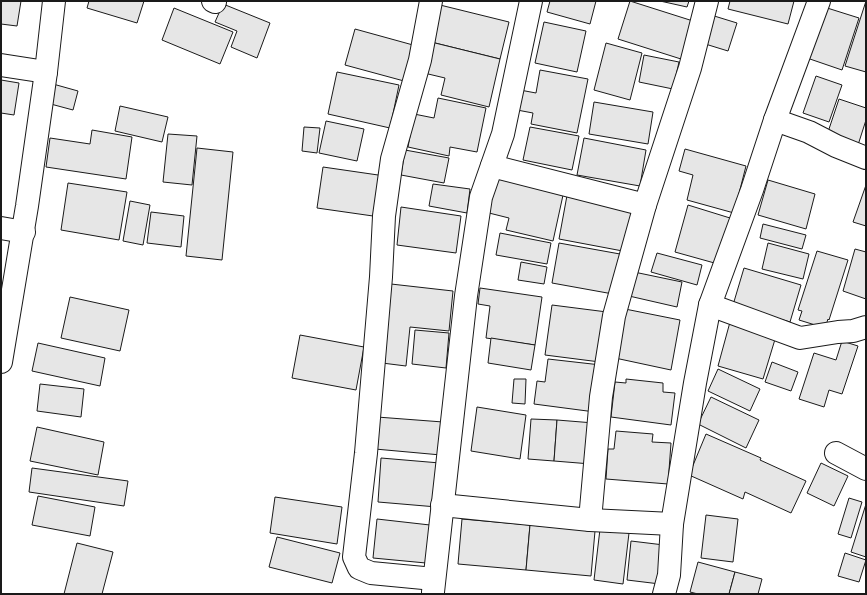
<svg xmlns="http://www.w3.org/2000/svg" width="867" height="595" font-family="Quicksand,sans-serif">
<rect width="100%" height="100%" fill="#fff"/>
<g fill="#e6e6e6" stroke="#1a1a1a">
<polygon points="1,1 21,1 17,26 1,24"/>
<polygon points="89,1 144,1 137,23 87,8"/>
<polygon points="550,1 596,1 590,24 547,12"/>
<polygon points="630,1 693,21 681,59 618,39"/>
<polygon points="660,1 689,1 687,7"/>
<polygon points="730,1 794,1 788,24 728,9"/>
<polygon points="866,1 866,72 845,66"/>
<polygon points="223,4 270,23 257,58 231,47 237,31 215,22"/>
<polygon points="440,5 509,22 500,59 431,42"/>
<polygon points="824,7 859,18 842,70 807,58"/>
<polygon points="174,8 233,32 220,64 162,40"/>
<polygon points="711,15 737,23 728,51 702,43"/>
<polygon points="544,22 586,31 577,72 535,63"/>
<polygon points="355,29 413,45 404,81 345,65"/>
<polygon points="431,42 500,59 489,107 441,95 445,78 424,73"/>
<polygon points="606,43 642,53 630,100 594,90"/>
<polygon points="644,55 679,62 673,89 639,82"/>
<polygon points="540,70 588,79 577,133 531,124 533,113 517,110 520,90 536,93"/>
<polygon points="337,72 399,85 390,128 328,114"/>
<polygon points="816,76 842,85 829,122 803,113"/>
<polygon points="1,80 19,83 14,115 1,113"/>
<polygon points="53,84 78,91 73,110 47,103"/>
<polygon points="438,98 486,108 477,152 450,147 449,156 408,147 414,114 434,118"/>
<polygon points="839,99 866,108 866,120 858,145 827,135"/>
<polygon points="594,102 653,112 648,144 589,134"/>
<polygon points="120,106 168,117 162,142 115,131"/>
<polygon points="326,121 364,129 357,161 319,153"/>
<polygon points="304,127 320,128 317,153 302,151"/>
<polygon points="530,127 579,136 572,170 523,160"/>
<polygon points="92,130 132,137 126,179 46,167 50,138 90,144"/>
<polygon points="168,134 197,136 192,185 163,182"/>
<polygon points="584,138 646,150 640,186 577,175"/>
<polygon points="197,148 233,152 222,260 186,256"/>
<polygon points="685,149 746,166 734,213 687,200 693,175 679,171"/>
<polygon points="405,150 449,158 444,183 401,175"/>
<polygon points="323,167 385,176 380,217 317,208"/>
<polygon points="498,169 565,186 553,241 506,230 509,218 489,213"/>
<polygon points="768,180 815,194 806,229 758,215"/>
<polygon points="68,183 127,192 119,240 61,230"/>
<polygon points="433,184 470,189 467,213 429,206"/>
<polygon points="866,185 866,226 853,222"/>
<polygon points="568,190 636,203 628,252 559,239"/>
<polygon points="130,201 150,205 143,245 123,241"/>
<polygon points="688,205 730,218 718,264 675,252"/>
<polygon points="401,207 461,216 456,253 397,245"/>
<polygon points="151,212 184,216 181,247 147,243"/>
<polygon points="763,224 806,235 802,249 760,238"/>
<polygon points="500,233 551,243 547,264 496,255"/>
<polygon points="559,243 620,254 613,294 552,283"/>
<polygon points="768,243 809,254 803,279 762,269"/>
<polygon points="855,249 866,252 866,299 843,291"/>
<polygon points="817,251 848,260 829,320 828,319 825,328 799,320 802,311 798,310"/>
<polygon points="657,253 702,265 697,285 651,272"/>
<polygon points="521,262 547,267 544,284 518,280"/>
<polygon points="744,268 801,285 790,322 733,305"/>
<polygon points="634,272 682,282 677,307 629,296"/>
<polygon points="391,284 453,291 449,331 410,327 406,366 382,363"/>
<polygon points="480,288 542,297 535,345 486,338 490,306 478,304"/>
<polygon points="70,297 129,310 120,351 61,338"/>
<polygon points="552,305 607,312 600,362 545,355"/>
<polygon points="625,309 680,320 671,370 615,358"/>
<polygon points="730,322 776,336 763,379 718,366"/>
<polygon points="415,330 449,333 446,368 412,364"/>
<polygon points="300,335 364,347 356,390 292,378"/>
<polygon points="491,338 535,345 531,370 488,363"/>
<polygon points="842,341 858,346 842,394 829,390 824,407 799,399 814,353 836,360"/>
<polygon points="38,343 105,358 100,386 32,371"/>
<polygon points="548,359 601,365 595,412 534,404 537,381 545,382"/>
<polygon points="772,362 798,372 791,391 765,382"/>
<polygon points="718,369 760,389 750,411 708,391"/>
<polygon points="514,379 526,379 525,404 512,403"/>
<polygon points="626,379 663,383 663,392 675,393 671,425 611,417 615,382 626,383"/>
<polygon points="40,384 84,389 81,417 37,411"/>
<polygon points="711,397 759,420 746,448 698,424"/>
<polygon points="477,407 526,415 520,459 471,451"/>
<polygon points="377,417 443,422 441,455 375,449"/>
<polygon points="531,419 557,420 554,461 528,459"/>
<polygon points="557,420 594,423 591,464 554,461"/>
<polygon points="37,427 104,442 98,475 30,461"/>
<polygon points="616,431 653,434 652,442 671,443 668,484 606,479 608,449 614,449"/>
<polygon points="706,434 761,458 760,460 806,481 791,513 745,492 743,499 689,475"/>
<polygon points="381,458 440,463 437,507 378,502"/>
<polygon points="821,463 848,476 834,506 807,493"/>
<polygon points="32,468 128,481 124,506 29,492"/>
<polygon points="38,496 95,507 90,536 32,525"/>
<polygon points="275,497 342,507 337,544 270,533"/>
<polygon points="849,498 862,502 851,538 838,534"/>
<polygon points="866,504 866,557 851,552"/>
<polygon points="706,515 738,519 733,562 701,558"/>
<polygon points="377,519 430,525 426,563 373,558"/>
<polygon points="462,519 530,525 526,570 458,564"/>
<polygon points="530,525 595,531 591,576 526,570"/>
<polygon points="600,529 629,533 623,584 594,580"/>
<polygon points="277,537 340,553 332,583 269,567"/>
<polygon points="631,541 664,545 660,584 627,580"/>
<polygon points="77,543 113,552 102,594 64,594"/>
<polygon points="845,553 866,560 859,582 838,576"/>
<polygon points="698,562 735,572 729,594 698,594 690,592"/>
<polygon points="735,572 762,579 758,594 729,594"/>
</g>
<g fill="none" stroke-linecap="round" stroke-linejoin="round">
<g stroke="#1a1a1a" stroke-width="24">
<g id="minor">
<polyline points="213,1 215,2"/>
<polyline points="431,1 420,60 392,159 384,216 381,277 366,453 354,557 359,568 371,573 434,579"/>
<polyline points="1,65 46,72"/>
<polyline points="775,120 809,132 836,146 866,158"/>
<polyline points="492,166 645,205"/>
<polyline points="1,228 24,232"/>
<polyline points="710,305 800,338 838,332 853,331 866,327"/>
<polyline points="1,362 27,206 46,72 54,1"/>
<polyline points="836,453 866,469"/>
<polyline points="442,505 590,520 672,524"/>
<polyline points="590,520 601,397 614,316 645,205 690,68 707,1"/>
<polyline points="433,592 466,296 481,197 503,134 531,1"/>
<polyline points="664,594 669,575 672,524 695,383 710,305 752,190 775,120 819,1"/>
</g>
</g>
<use href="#minor" stroke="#fff" stroke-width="22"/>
</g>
<rect width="867" height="595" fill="none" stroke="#1a1a1a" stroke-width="4"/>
</svg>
